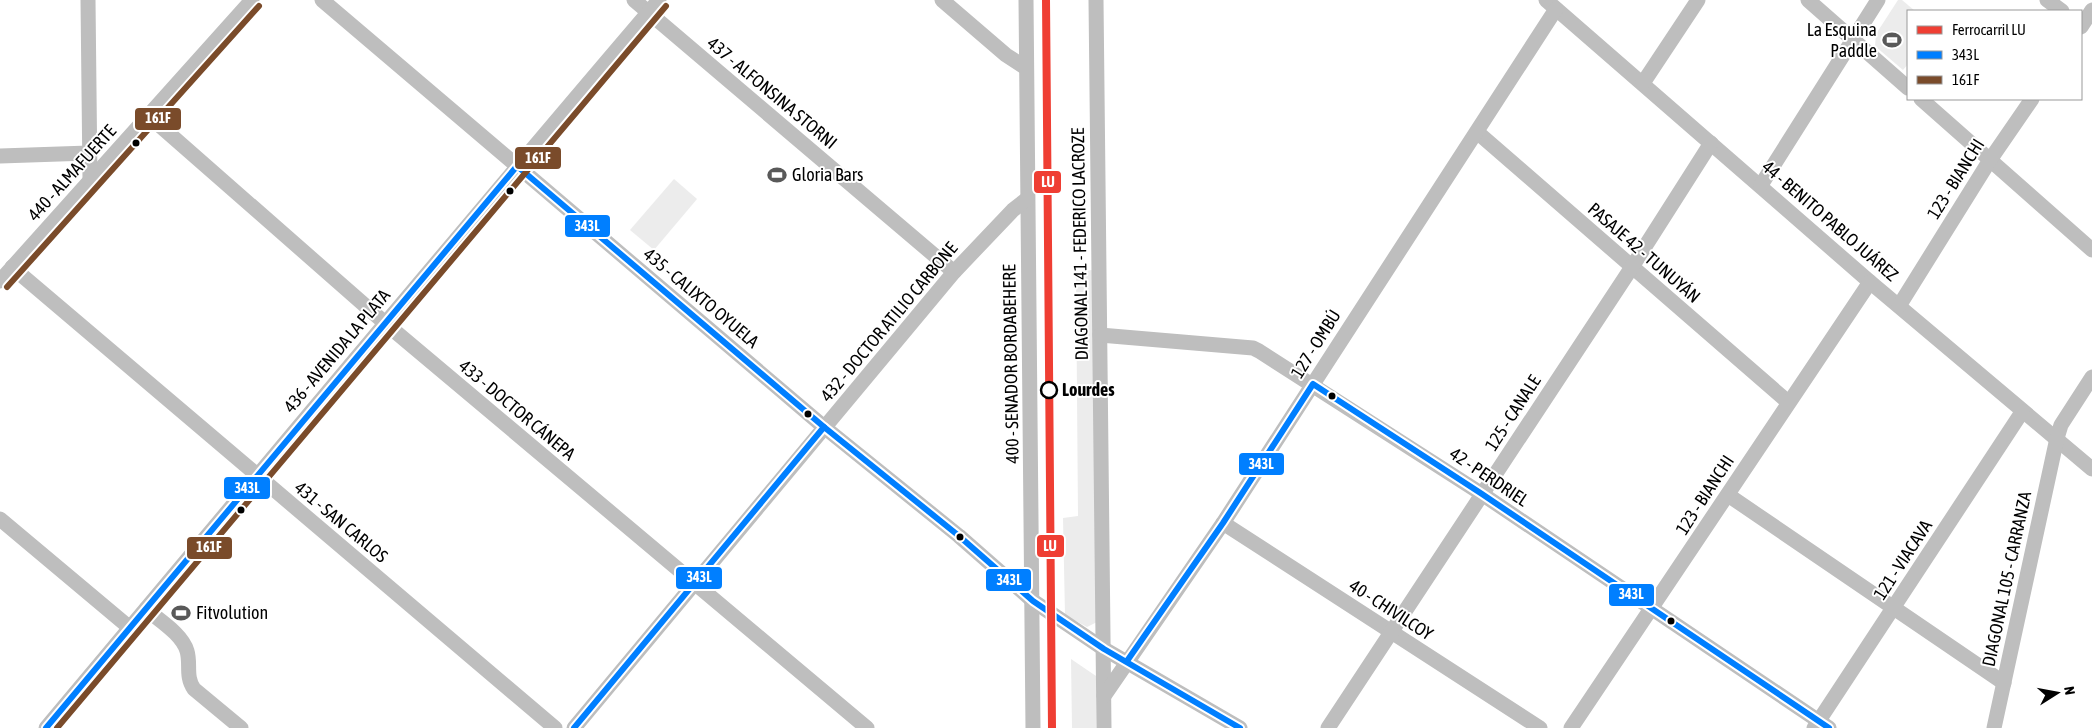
<svg xmlns="http://www.w3.org/2000/svg" width="2092" height="728" font-family="'Asap Condensed',sans-serif">
<rect width="100%" height="100%" fill="#fff"/>
<g fill="#ececec">
<polygon points="1898,0 1902,0 1915,11 1908,11 1908,64 1903,70 1875,46 1876,34"/>
<polygon points="674,179 697,199 654,250 630,230"/>
<polygon points="1092,270 1097,622 1087,627 1065,615 1063,518 1078,516 1076,272"/>
<polygon points="1071,659 1096,676 1096,728 1072,728"/>
</g>
<g fill="none" stroke-linecap="round" stroke-linejoin="round">
<g stroke="#bebebe" stroke-width="15">
<polyline points="88,0 90,180"/>
<polyline points="322,0 824,427 959,536 1033,601 1104,649 1240,728"/>
<polyline points="634,0 954,272"/>
<polyline points="942,0 1006,55 1026,68"/>
<polyline points="1026,0 1033,728"/>
<polyline points="1096,0 1104,728"/>
<polyline points="1546,0 1870,282 2092,469"/>
<polyline points="1808,0 1908,88"/>
<polyline points="2047,0 2062,11"/>
<polyline points="2081,27 2092,10"/>
<polyline points="1643,83 1698,0"/>
<polyline points="1921,99 2092,250"/>
<polyline points="149,116 385,323 867,728"/>
<polyline points="1477,132 1788,402"/>
<polyline points="0,156 89,153"/>
<polyline points="1761,185 1878,0"/>
<polyline points="12,267 555,728"/>
<polyline points="0,281 252,0"/>
<polyline points="1899,306 1990,160 2032,99"/>
<polyline points="1100,335 1253,348 1259,351 1482,494 1829,728"/>
<polyline points="1728,495 2004,683"/>
<polyline points="0,519 130,628"/>
<polyline points="1223,523 1540,728"/>
<path d="M146,609C160,621 182,634 187,651C191,664 185,676 194,689L241,728"/>
<polyline points="1104,696 1223,523 1556,9"/>
<path d="M46,728C250,485 453,241 659,0"/>
<polyline points="574,728 954,272 1013,210 1027,199"/>
<polyline points="1328,728 1632,267 1711,143"/>
<polyline points="1571,728 1870,282"/>
<polyline points="1814,728 2022,412"/>
<polyline points="1994,728 2057,438 2061,425 2092,377"/>
</g>
<g stroke="#fff" stroke-width="10">
<g id="bus-1">
<polyline points="1127,661 1223,523 1313,384 1482,494 1829,728"/>
<polyline points="46,728 517,166 824,427 959,536 1033,601 1104,649 1240,728"/>
<polyline points="574,728 824,427"/>
</g>
</g>
<g stroke="#fff" stroke-width="10">
<g id="bus-2">
<polyline points="7,287 259,6"/>
<polyline points="57,728 666,6"/>
</g>
</g>
<use href="#bus-1" stroke="#007fff" stroke-width="6"/>
<use href="#bus-2" stroke="#7a4b2a" stroke-width="6"/>
<g stroke="#fff" stroke-width="11">
<polyline id="rail-1" points="1046,0 1052,728"/>
</g>
<use href="#rail-1" stroke="#ef3e33" stroke-width="8"/>
</g>
<defs>
<g id="stadium-bare" transform="scale(1.5)"><path d="M0-5a6.5 5 0 1 0 0 10a6.5 5 0 1 0 0-10ZM-3.5-1.8h7v3.6h-7Z" fill="#595959" stroke="#fff" stroke-width="2.5" paint-order="stroke"/></g>
</defs>
<g fill-rule="evenodd">
<use href="#stadium-bare" x="1892" y="40"/>
<use href="#stadium-bare" x="777" y="175"/>
<use href="#stadium-bare" x="181" y="613"/>
</g>
<g fill="#000" stroke="#fff" stroke-width="2">
<circle cx="136" cy="143" r="4.5"/>
<circle cx="510" cy="191" r="4.5"/>
<circle cx="1332" cy="396" r="4.5"/>
<circle cx="808" cy="414" r="4.5"/>
<circle cx="241" cy="510" r="4.5"/>
<circle cx="960" cy="537" r="4.5"/>
<circle cx="1671" cy="621" r="4.5"/>
</g>
<circle fill="#fff" stroke="#000" stroke-width="2.5" cx="1049" cy="390" r="8"/>
<g text-anchor="middle" stroke-width="4" stroke-linejoin="round" paint-order="stroke">
<g font-size="18" fill="#000" stroke="#fff" text-anchor="start">
<text x="1877" y="36" text-anchor="end">La Esquina<tspan x="1877" dy="21">Paddle</tspan></text>
<text x="792" y="181">Gloria Bars</text>
<text x="196" y="619">Fitvolution</text>
</g>
<g font-size="18" fill="#000" stroke="#fff">
<text transform="translate(772 93) rotate(40)" y="6">437 - ALFONSINA STORNI</text>
<text transform="translate(72 173) rotate(-48)" y="6">440 - ALMAFUERTE</text>
<text transform="translate(1956 179) rotate(-58)" y="6">123 - BIANCHI</text>
<text transform="translate(1830 221) rotate(41)" y="6">44 - BENITO PABLO JUÁREZ</text>
<text transform="translate(1080 244) rotate(-91)" y="6">DIAGONAL 141 - FEDERICO LACROZE</text>
<text transform="translate(1644 253) rotate(41)" y="6">PASAJE 42 - TUNUYÁN</text>
<text transform="translate(701 298) rotate(40)" y="6">435 - CALIXTO OYUELA</text>
<text transform="translate(889 322) rotate(-50)" y="6">432 - DOCTOR ATILIO CARBONE</text>
<text transform="translate(1316 344) rotate(-58)" y="6">127 - OMBÚ</text>
<text transform="translate(337 351) rotate(-50)" y="6">436 - AVENIDA LA PLATA</text>
<text transform="translate(1011 364) rotate(-91)" y="6">400 - SENADOR BORDABEHERE</text>
<text transform="translate(517 410) rotate(40)" y="6">433 - DOCTOR CÁNEPA</text>
<text transform="translate(1513 413) rotate(-57)" y="6">125 - CANALE</text>
<text transform="translate(1489 477) rotate(34)" y="6">42 - PERDRIEL</text>
<text transform="translate(1705 495) rotate(-57)" y="6">123 - BIANCHI</text>
<text transform="translate(341 522) rotate(40)" y="6">431 - SAN CARLOS</text>
<text transform="translate(1903 560) rotate(-57)" y="6">121 - VIACAVA</text>
<text transform="translate(2007 579) rotate(-78)" y="6">DIAGONAL 105 - CARRANZA</text>
<text transform="translate(1391 610) rotate(33)" y="6">40 - CHIVILCOY</text>
</g>
<g font-size="18" font-weight="bold" fill="#000" stroke="#fff" text-anchor="start">
<text x="1062" y="396">Lourdes</text>
</g>
</g>
<g stroke="#fff" stroke-width="2">
<rect x="134" y="107" width="48" height="24" rx="5" fill="#7a4b2a"/>
<rect x="514" y="146" width="48" height="24" rx="5" fill="#7a4b2a"/>
<rect x="1033" y="170" width="29" height="24" rx="5" fill="#ef3e33"/>
<rect x="564" y="214" width="47" height="24" rx="5" fill="#007fff"/>
<rect x="1238" y="452" width="47" height="24" rx="5" fill="#007fff"/>
<rect x="223" y="476" width="48" height="24" rx="5" fill="#007fff"/>
<rect x="1036" y="534" width="29" height="24" rx="5" fill="#ef3e33"/>
<rect x="186" y="536" width="47" height="24" rx="5" fill="#7a4b2a"/>
<rect x="675" y="566" width="48" height="24" rx="5" fill="#007fff"/>
<rect x="985" y="568" width="47" height="24" rx="5" fill="#007fff"/>
<rect x="1608" y="583" width="47" height="24" rx="5" fill="#007fff"/>
</g>
<g font-size="14" text-anchor="middle" font-weight="bold" fill="#fff">
<text x="158" y="123">161F</text>
<text x="538" y="163">161F</text>
<text x="1048" y="187">LU</text>
<text x="587" y="231">343L</text>
<text x="1261" y="469">343L</text>
<text x="247" y="493">343L</text>
<text x="1050" y="551">LU</text>
<text x="209" y="552">161F</text>
<text x="699" y="582">343L</text>
<text x="1009" y="585">343L</text>
<text x="1631" y="599">343L</text>
</g>
<rect x="1907" y="10" width="175" height="90" fill="#ffffff" stroke="#999999"/>
<rect x="1917" y="26" width="25" height="8" fill="#ef3e33" stroke="#999999"/>
<text x="1952" y="35" font-size="15" fill="#000000">Ferrocarril LU</text>
<rect x="1917" y="51" width="25" height="8" fill="#007fff" stroke="#999999"/>
<text x="1952" y="60" font-size="15" fill="#000000">343L</text>
<rect x="1917" y="76" width="25" height="8" fill="#7a4b2a" stroke="#999999"/>
<text x="1952" y="85" font-size="15" fill="#000000">161F</text>
<g transform="translate(2057 693) rotate(79)" stroke="#ffffff" stroke-width="4" paint-order="stroke">
<path d="M0-4L9 19L0 12L-9 19Z" fill="#000000"/>
<text y="-8" font-size="14" font-weight="bold" text-anchor="middle" fill="#000000">N</text>
</g>
</svg>
